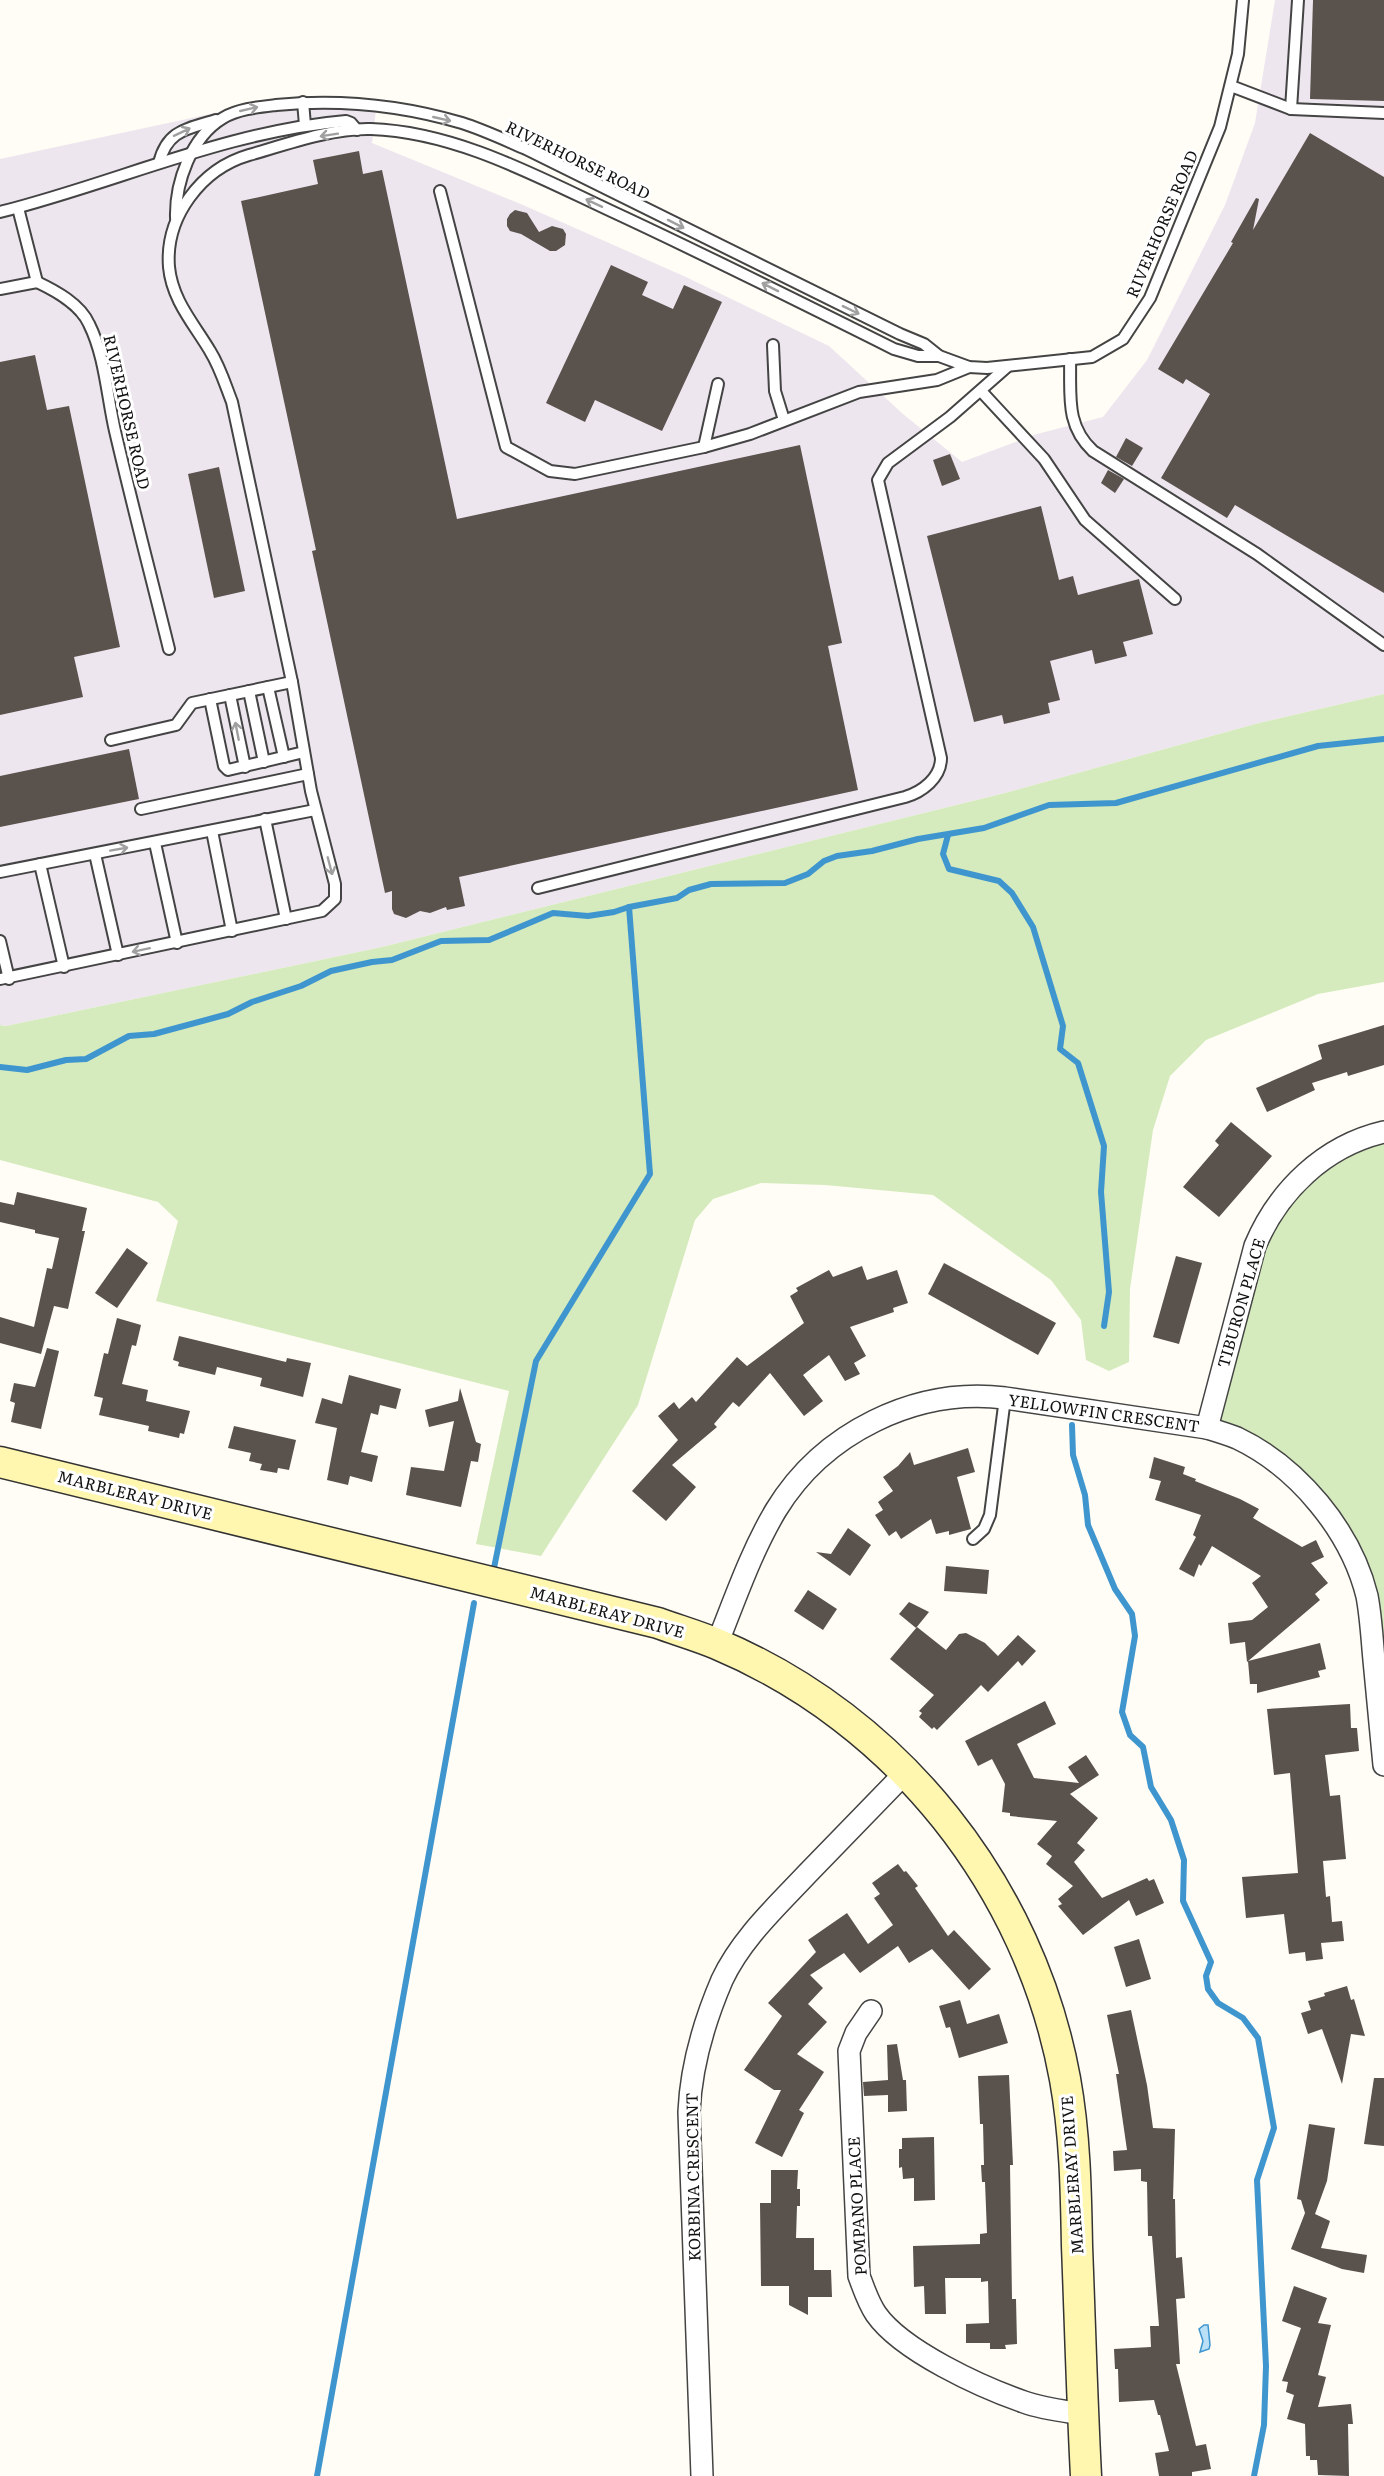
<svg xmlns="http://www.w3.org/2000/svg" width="1384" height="2476" font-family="Literata,serif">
<rect width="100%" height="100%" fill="#fffdf5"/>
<polygon fill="#eee6ef" points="1275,0 1384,0 1384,694 1259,723 1005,793 382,947 6,1026 0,1025 0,159 238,108 329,97 377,102 372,143 523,205 686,277 829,346 903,414 962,462 1037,434 1103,417 1147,360 1225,205 1255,123"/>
<g fill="#d5ebbd">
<polygon points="1384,694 1384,982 1318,994 1206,1040 1170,1076 1153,1130 1130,1289 1129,1362 1109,1371 1086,1360 1081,1320 1051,1280 933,1195 825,1185 761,1183 713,1199 695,1220 638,1405 541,1556 476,1544 509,1391 156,1301 178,1221 158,1202 0,1160 0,1025 6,1026 382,947 1005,793 1259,723"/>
<polygon points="1384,1134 1384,1732 1373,1626 1329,1512 1210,1426 1257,1246 1304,1176"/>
</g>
<polygon fill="#b9e0f7" stroke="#3f96cf" stroke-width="1.5" points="1204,2325 1208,2325 1210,2345 1209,2349 1200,2352 1203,2341 1199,2329"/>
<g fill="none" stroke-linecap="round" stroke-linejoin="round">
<g stroke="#3f96cf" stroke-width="6">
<polyline points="948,835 943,854 949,869 999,881 1012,893 1033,927 1063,1026 1060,1049 1078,1063 1104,1146 1101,1192 1109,1292 1104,1326"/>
<polyline points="0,1067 27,1070 66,1060 86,1059 129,1036 154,1034 228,1014 252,1002 301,986 331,971 372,962 392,960 441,941 489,940 553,913 588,916 614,912 629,907 677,898 689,890 711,884 785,883 808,874 824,861 837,856 872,851 918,839 984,828 1049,805 1116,803 1318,746 1384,739"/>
<polyline points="1072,1425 1073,1455 1085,1495 1088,1525 1115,1589 1132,1614 1135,1636 1122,1712 1130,1735 1143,1747 1151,1787 1171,1820 1184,1860 1183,1901 1211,1962 1206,1976 1208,1989 1218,2003 1243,2018 1258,2038 1274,2128 1257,2180 1266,2366 1264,2425 1254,2476"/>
<polyline points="494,1568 536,1361 650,1174 629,907"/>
<polyline points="317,2476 474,1603"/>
</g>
</g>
<g fill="#5a524d">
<polygon points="1313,0 1384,0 1384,101 1310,99"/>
<polygon points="1310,133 1384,177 1384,593 1235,505 1227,518 1161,478 1210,394 1186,379 1183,384 1158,369 1233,243 1231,242 1256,198 1259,199 1253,230"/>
<polygon points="359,151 363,174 382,170 457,519 800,445 842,643 828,646 858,790 459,877 465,906 447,910 446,907 430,913 420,911 406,918 394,914 392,909 392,891 385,893 312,551 316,550 241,201 318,184 313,160"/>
<polygon points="515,210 527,213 539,232 552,226 563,229 566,234 565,245 556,251 550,251 521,234 510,231 507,226 507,219 510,214"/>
<polygon points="611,265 648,282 642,295 673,309 684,285 722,302 662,431 595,400 585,422 546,403"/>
<polygon points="35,355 47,410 69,406 120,647 74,657 83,697 0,715 0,362"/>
<polygon points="1126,438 1143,448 1132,466 1116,457"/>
<polygon points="950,454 960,479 942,486 933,460"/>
<polygon points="219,467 245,591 214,598 188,474"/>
<polygon points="1108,470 1124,479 1115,493 1101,483"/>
<polygon points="1041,506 1059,580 1073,576 1078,595 1139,579 1153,634 1123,642 1127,656 1095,664 1092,650 1050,661 1060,700 1048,703 1050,713 1004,724 1002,715 974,722 927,536"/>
<polygon points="129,749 139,799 0,827 0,776"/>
<polygon points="1384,1025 1384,1065 1348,1076 1347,1072 1312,1083 1315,1090 1267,1112 1256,1088 1322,1059 1318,1045"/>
<polygon points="1231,1122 1272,1156 1219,1217 1183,1187 1219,1145 1215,1141"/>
<polygon points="17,1192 87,1208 82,1231 85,1231 68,1309 54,1306 41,1354 0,1343 0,1317 34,1327 47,1268 52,1269 59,1238 35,1233 35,1230 0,1222 0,1202 14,1205"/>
<polygon points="127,1248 148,1263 117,1308 95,1293"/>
<polygon points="1176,1256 1202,1263 1179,1344 1153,1337"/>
<polygon points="944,1263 1056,1323 1038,1355 928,1294"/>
<polygon points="862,1266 867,1280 897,1270 908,1303 893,1308 894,1312 850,1327 866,1356 854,1363 860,1374 845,1381 829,1355 803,1375 823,1401 804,1416 770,1373 739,1407 733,1402 714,1424 717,1427 672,1465 696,1487 666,1521 632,1491 678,1440 658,1416 674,1402 679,1409 692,1397 696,1402 737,1357 747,1366 804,1323 790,1296 798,1291 796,1288 829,1270 833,1277"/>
<polygon points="117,1318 141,1325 136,1346 132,1345 122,1384 148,1390 146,1401 190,1411 184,1434 180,1433 179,1438 148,1431 149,1426 99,1415 103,1398 94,1396 104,1353 108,1354"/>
<polygon points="179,1336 286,1362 287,1358 311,1363 303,1397 260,1386 262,1378 229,1370 217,1367 215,1375 178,1366 179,1362 173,1360"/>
<polygon points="47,1348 59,1351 41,1429 11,1422 15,1403 10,1401 14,1383 35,1387"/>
<polygon points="349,1375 401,1389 396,1409 380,1405 378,1415 371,1413 361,1452 378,1456 372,1482 350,1476 348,1485 327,1480 337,1428 315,1423 322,1398 342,1404"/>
<polygon points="460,1388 476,1442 481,1444 478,1462 471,1461 461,1507 406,1495 411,1467 444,1471 454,1421 429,1427 425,1410 458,1401"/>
<polygon points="234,1426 296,1440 289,1470 278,1468 277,1473 260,1470 262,1464 249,1461 251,1453 228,1448"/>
<polygon points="968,1448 975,1472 957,1477 971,1529 949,1535 949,1531 936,1534 931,1519 901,1539 896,1531 889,1536 875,1515 883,1510 878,1502 893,1491 883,1477 898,1466 910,1452 914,1465"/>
<polygon points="1154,1457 1185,1467 1183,1474 1196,1479 1195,1481 1240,1499 1259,1509 1253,1518 1302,1547 1316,1540 1324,1557 1311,1563 1328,1583 1315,1594 1320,1600 1247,1662 1245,1642 1230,1644 1228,1623 1252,1620 1268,1607 1252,1583 1261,1576 1212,1546 1201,1566 1199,1564 1194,1577 1179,1569 1196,1537 1193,1535 1201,1515 1155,1500 1161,1481 1149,1478"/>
<polygon points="848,1528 871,1545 850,1576 816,1552 831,1554"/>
<polygon points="946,1566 989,1570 987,1594 944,1591"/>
<polygon points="808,1590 837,1609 823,1630 794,1611"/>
<polygon points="909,1602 929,1612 916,1628 899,1614"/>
<polygon points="917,1627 946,1650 959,1634 966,1633 985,1643 998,1656 1018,1635 1036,1651 1022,1666 1018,1661 988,1692 981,1685 937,1730 934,1727 932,1729 919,1717 922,1713 919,1711 934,1695 890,1659"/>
<polygon points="1320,1643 1326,1669 1318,1671 1320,1677 1257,1693 1257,1684 1250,1684 1248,1661"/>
<polygon points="1045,1701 1056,1724 1017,1744 1034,1778 1079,1783 1068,1767 1086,1755 1099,1775 1070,1794 1098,1818 1077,1843 1085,1850 1074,1862 1102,1898 1147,1878 1149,1881 1154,1879 1164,1903 1136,1916 1129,1900 1083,1935 1058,1906 1062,1904 1058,1899 1073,1886 1046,1864 1052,1856 1037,1844 1057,1821 1010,1816 1010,1813 1002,1812 1005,1784 992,1759 978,1766 965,1741"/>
<polygon points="1350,1704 1351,1728 1357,1728 1359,1751 1325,1755 1330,1796 1340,1795 1346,1859 1323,1861 1326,1897 1330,1896 1332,1922 1342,1921 1344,1941 1321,1943 1323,1959 1306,1961 1305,1952 1289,1954 1284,1914 1246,1918 1242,1877 1298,1873 1290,1773 1274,1775 1267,1709"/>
<polygon points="898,1864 904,1872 906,1871 918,1886 915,1888 948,1936 954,1930 991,1969 969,1990 932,1949 909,1963 898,1946 860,1973 844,1953 810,1975 823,1988 808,2004 827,2022 797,2054 824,2072 799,2110 804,2113 782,2157 755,2143 781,2090 774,2090 744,2070 782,2016 768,2003 816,1952 808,1940 847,1913 868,1944 893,1925 874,1898 880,1894 872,1883"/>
<polygon points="1139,1939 1151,1979 1126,1987 1114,1947"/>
<polygon points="1347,1986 1351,2000 1354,1999 1365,2036 1351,2034 1342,2084 1322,2029 1308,2034 1301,2013 1311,2010 1308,2001 1325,1996 1324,1993"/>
<polygon points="960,2000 967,2024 999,2014 1008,2043 959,2058 950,2027 946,2028 939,2006"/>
<polygon points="1131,2010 1147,2085 1153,2128 1175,2129 1173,2199 1175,2199 1176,2258 1182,2257 1185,2298 1176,2299 1180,2364 1176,2364 1196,2446 1206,2444 1211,2469 1192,2472 1192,2476 1159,2476 1155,2453 1169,2451 1160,2415 1158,2415 1154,2400 1119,2402 1118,2369 1115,2369 1114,2349 1151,2347 1150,2326 1159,2326 1152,2236 1148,2236 1147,2182 1141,2181 1141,2169 1114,2171 1113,2151 1127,2150 1116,2074 1119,2074 1107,2015"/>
<polygon points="897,2044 903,2080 906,2080 907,2111 888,2112 888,2095 864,2096 863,2082 888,2080 887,2045"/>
<polygon points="1009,2075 1013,2165 1010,2165 1012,2299 1016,2299 1017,2344 1005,2345 1006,2349 990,2349 990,2343 966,2343 966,2324 989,2323 988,2281 981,2282 981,2278 945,2278 946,2314 925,2314 924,2286 914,2287 913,2246 980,2244 980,2234 987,2233 985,2182 982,2182 981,2165 984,2165 983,2124 980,2124 978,2076"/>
<polygon points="1374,2078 1384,2078 1384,2146 1364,2144"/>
<polygon points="1309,2124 1335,2128 1327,2181 1315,2214 1330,2221 1321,2248 1367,2255 1364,2273 1342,2269 1291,2249 1305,2213 1301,2200 1297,2199"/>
<polygon points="934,2137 935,2200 914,2201 914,2178 903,2179 902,2167 899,2168 899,2149 902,2149 902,2138"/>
<polygon points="771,2170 798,2170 797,2189 800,2189 800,2206 797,2206 796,2238 814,2238 814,2270 831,2270 832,2297 808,2297 808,2315 789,2305 789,2286 761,2286 760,2203 771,2203"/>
<polygon points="1294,2286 1327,2298 1318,2323 1331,2325 1318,2375 1326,2377 1318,2407 1351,2404 1353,2424 1348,2424 1349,2476 1318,2475 1317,2460 1310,2460 1310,2456 1306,2456 1305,2424 1287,2419 1294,2395 1286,2392 1288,2382 1282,2381 1301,2328 1282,2321"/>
</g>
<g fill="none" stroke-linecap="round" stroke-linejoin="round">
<g stroke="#444" stroke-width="14">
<g id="lane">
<polyline points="1231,86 1291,109 1384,113"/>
<polyline points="303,102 305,125"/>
<polyline points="1291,109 1298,0"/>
<path d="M159,163C167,130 187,129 216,120"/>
<polyline points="440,191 506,447 550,471 575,474 704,447 750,434 859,392 937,380 969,367"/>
<polyline points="18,208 37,282"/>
<path d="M0,212C116,183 226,131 346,121L351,123L357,130"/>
<path d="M176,218C175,183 191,137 223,118C238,109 259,107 276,105C338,99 401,105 462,123C484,130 505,140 526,149L900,334L924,344L939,356L969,367L987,368L1092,357L1123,339L1150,298L1220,127L1238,54L1243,0"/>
<path d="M37,282C56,291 80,304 89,324C105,356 107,396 115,431C132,504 151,576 169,649"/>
<polyline points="0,289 37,282"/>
<polyline points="773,345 775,391 784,420"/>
<path d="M1070,359C1071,395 1065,425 1093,451L1257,554L1384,645"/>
<polyline points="981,391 1044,459 1085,520 1175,599"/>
<polyline points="704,447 718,384"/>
<polyline points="268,687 284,757"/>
<polyline points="249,691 264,762"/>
<polyline points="230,695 245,767"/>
<polyline points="210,699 224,766 228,770 304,752"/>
<polyline points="111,740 176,725 192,703 292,682"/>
<polyline points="141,809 308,774"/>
<polyline points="265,819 286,919"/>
<polyline points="212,831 232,931"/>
<polyline points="155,843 177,943"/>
<polyline points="95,854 118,955"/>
<polyline points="40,864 64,967"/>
<polyline points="0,872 315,810"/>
<path d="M538,888L905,797C922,792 941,778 941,758L878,480L888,463L950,417L1008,366"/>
<polyline points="0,941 9,979"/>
<path d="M0,979L322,911L335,899V884L311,791L292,682L232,402C225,384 220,367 210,351C194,324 172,300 169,267C165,217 201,169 249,155C287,144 332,128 371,129C456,132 536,176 611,211C706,255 800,302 894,349L918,356H939"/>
<polyline points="973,1539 984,1529 990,1515 1005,1398"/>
</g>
</g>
<g stroke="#444" stroke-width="24">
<g id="street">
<path d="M1207,1428L1255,1246C1278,1191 1324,1146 1384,1132"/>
<path d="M717,1644C735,1599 751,1552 776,1510C823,1433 915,1387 1005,1398L1207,1428C1217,1431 1227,1434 1237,1438C1298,1467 1351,1531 1367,1596C1371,1617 1372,1639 1374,1660C1377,1695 1381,1730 1384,1765"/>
<path d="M871,2011L856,2033L849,2051L859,2276C864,2289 868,2302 876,2314C902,2351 981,2387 1024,2402C1043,2409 1064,2411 1083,2414"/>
<path d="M702,2476L689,2112C691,2066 704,2022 722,1980C741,1939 777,1906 807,1874C840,1840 873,1806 906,1772"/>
</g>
</g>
<g stroke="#333" stroke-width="33">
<path id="secondary" d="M0,1462L658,1623C677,1630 698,1636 717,1644C898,1720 1030,1887 1065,2079C1075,2134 1076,2190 1077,2246C1080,2323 1082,2399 1086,2476"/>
</g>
<use href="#lane" stroke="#fff" stroke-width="10"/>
<use href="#street" stroke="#fff" stroke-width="21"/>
<use href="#secondary" stroke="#fff6b0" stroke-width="30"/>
</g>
<defs><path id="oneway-shaft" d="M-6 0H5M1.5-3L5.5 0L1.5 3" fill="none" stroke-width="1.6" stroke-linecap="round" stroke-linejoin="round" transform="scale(1.5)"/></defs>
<g stroke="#a0a0a0">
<use href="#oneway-shaft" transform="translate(249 109) rotate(-13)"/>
<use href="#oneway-shaft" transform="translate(442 119) rotate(13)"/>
<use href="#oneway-shaft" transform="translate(182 132) rotate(-25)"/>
<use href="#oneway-shaft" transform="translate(329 135) rotate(171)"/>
<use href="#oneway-shaft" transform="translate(594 203) rotate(-155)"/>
<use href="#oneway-shaft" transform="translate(676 224) rotate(27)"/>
<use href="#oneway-shaft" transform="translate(770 287) rotate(-153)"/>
<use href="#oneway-shaft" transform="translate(851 310) rotate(26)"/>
<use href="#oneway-shaft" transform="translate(237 731) rotate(-101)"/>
<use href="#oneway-shaft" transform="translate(119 849) rotate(-10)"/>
<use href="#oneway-shaft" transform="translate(330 866) rotate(75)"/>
<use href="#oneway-shaft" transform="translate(141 950) rotate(168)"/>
</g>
<g text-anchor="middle" stroke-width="6" stroke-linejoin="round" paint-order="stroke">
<g font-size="16" fill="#111" stroke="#fff">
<text transform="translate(578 160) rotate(26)" y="6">RIVERHORSE ROAD</text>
<text transform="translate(1162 224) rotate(-67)" y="6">RIVERHORSE ROAD</text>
<text transform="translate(127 412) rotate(77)" y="6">RIVERHORSE ROAD</text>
<text transform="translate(1241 1303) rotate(-74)" y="6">TIBURON PLACE</text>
<text transform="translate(1104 1413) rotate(8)" y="6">YELLOWFIN CRESCENT</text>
<text transform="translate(135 1495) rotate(14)" y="6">MARBLERAY DRIVE</text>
<text transform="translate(607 1612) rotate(15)" y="6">MARBLERAY DRIVE</text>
<text transform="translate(1072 2175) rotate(-94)" y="6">MARBLERAY DRIVE</text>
<text transform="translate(693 2177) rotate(-91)" y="6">KORBINA CRESCENT</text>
<text transform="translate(857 2206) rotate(-93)" y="6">POMPANO PLACE</text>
</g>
</g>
</svg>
